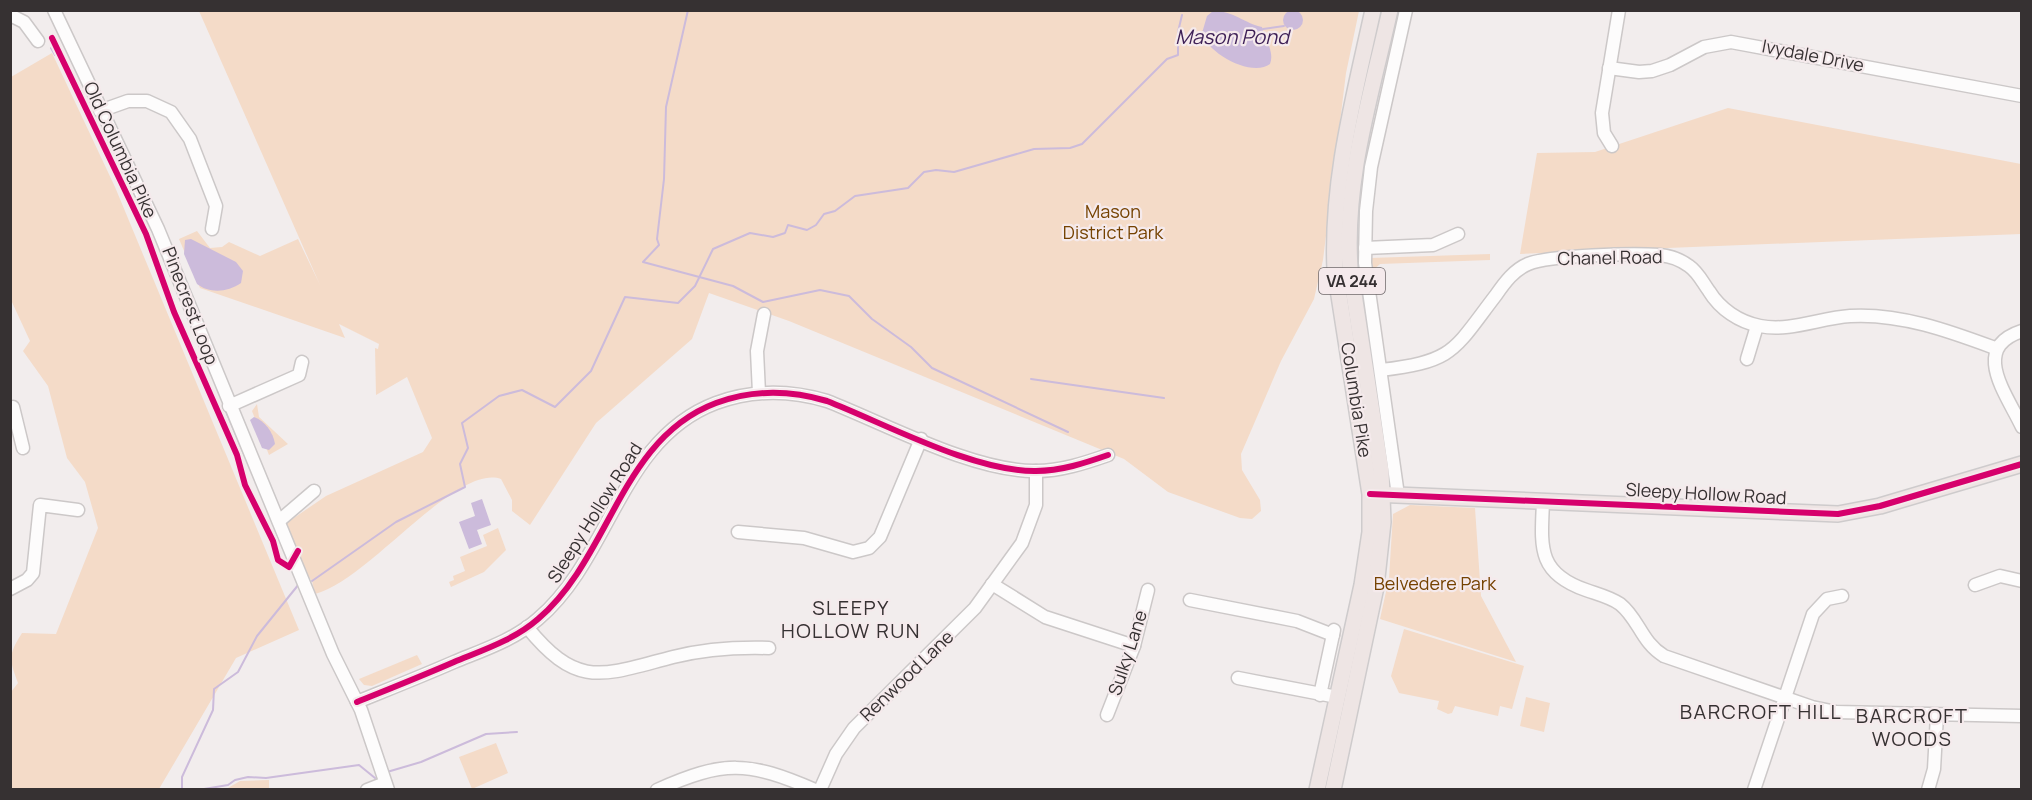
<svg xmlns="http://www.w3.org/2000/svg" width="2032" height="800" font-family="Manrope,sans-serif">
<rect width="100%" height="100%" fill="#f2eded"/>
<g fill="#f4dbc8">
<path d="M199,11H1359L1346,73L1323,260L1314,299L1281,361L1241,454L1242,470L1260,500L1261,511L1252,519L1240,518L1168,492L1124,459L789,321L709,293L692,339L596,423L530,525L512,511V500L501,479C456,463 368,581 315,594L312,581L303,569L285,524L326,496L423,452L432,438L407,377L376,395L375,348L378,349L379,344L339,324L345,338L200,288L179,239L197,231L210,248L222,247L229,242L260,256L298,239L320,285Z"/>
<path d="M52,53L115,187L299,630L236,658L159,789H11V692L18,683C9,659 8,655 22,633L56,634L98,528L85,482L67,458L48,386L23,351L30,341L11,300V77Z"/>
<polygon points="1728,108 2021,164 2021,234 1520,254 1537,153 1595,152"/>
<polygon points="1490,254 1490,260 1380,264 1371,272 1370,258"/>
<polygon points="257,404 259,417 288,444 269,455 252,411"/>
<polygon points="1410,505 1475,508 1481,596 1516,662 1380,619 1389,578 1393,514"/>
<polygon points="498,528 506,550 484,572 451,587 449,582 454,580 453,576 465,571 460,557 487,546 483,535"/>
<polygon points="1404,629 1524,666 1512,709 1500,706 1498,716 1455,706 1452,713 1448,714 1437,709 1439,701 1399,693 1391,676"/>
<polygon points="417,655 422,664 372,686 364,685 359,679"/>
<polygon points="1526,697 1550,703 1544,732 1520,726"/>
<polygon points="496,743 508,773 472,789 459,757"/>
<polygon points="269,780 269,789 216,789 228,788 240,781"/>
</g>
<g fill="#ccbbdb">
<circle cx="1293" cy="20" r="10"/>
<path d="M1213,11C1232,10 1244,23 1262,27C1264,38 1275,51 1270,64C1252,78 1207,53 1202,33L1207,16Z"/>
<path d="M191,239L236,262L243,271L241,283C228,292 210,294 197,284L184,254L185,240Z"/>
<path d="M254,417C265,421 273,432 275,444L269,450L262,448L250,420Z"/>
<polygon points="482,499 491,525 477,530 482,544 469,549 459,522 475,516 471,503"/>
</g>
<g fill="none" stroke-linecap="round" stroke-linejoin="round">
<g stroke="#ccbbdb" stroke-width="2">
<polyline points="688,10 666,107 664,179 657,239 659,245 643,262 733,286 763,302 820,290 849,296 872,319 911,347 932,368 1068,432"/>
<polyline points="1263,29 1284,26"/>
<polyline points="51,48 55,55"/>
<polyline points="1031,379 1164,398"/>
<polyline points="225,409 245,456"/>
<polyline points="312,581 396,522 465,487 460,464 468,448 462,423 499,396 522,390 555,407 591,371 625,297 678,303 695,286 713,249 750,233 773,237 785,233 788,225 807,230 816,225 824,214 835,211 855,196 908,188 924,172 936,170 954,172 1034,149 1070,148 1082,144 1167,59 1178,55 1178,32 1182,15"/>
<polyline points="387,772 421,762 486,734 517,732"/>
<polyline points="182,790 182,777 213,710 214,689 238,672 257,636 299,584"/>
<polyline points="198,790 228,785 235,780 248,777 266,778 359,765 375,778"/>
</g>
<g stroke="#ccc8c8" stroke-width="15">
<g id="minor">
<polyline points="54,10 158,229 333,654 361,710 388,790"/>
<polyline points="10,15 24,22 38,41"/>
<polyline points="1609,68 1639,72 1652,71 1670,65 1704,47 1731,42 2022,96"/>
<polyline points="100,111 128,101 147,101 171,112 190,139 216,206 212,229"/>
<polyline points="1612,146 1604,133 1602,113 1619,10"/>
<polyline points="1365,248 1433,245 1458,234"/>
<path d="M2022,331C1970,348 2006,393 2022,427"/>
<polyline points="1747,359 1757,326"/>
<path d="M1381,370C1455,361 1453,351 1496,295C1505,282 1514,270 1528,264C1550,255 1634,253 1660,255C1670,256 1681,260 1689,266C1698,272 1703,283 1709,291C1720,309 1739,322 1760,326C1790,332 1820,318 1850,316C1900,313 1949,331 1995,348"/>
<polyline points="759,393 757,351 764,314"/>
<polyline points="229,406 299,375 302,362"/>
<polyline points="10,408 13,407 23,448"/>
<polyline points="1398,495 1365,263 1366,211 1371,167 1406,10"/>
<path d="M1543,502C1541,547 1537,573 1586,590C1597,594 1610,597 1620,604C1639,619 1641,642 1664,656L1812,707L1836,712L2022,716"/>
<polyline points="279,521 314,491"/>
<polyline points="738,532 804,538 853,552 869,548 880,537 921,439"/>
<polyline points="992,584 1045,617 1134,646"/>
<polyline points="1975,585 2000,576 2022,581"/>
<polyline points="10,589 27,580 33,573 40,505 78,510"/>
<polyline points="1190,600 1297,621 1333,635"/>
<path d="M527,627C578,690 603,675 673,657C705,649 736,647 769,648"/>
<polyline points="1238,678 1337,697"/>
<polyline points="1320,695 1334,630"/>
<path d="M357,702C389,689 422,676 454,662C483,650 514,640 538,619C611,557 620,439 716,403C754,389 790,390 827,401C886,424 974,472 1036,471C1061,471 1085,463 1108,455"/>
<polyline points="1107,715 1134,646 1148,590"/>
<polyline points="367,790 385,783"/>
<path d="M657,790C724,760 748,761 815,790"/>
<polyline points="820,790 836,754 854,728 975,608 1022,543 1036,505 1036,471"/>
<polyline points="1754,790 1813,614 1827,599 1842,596"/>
<polyline points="1928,790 1934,769 1937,715"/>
</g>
</g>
<g stroke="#cecbcc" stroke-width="18">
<g id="major">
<polyline points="1373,494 1838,514 1880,506 2022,464"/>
<path d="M1317,790L1362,585L1370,532V494L1335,270C1331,181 1354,97 1373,10"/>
<path d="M1333,790L1376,587L1383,522L1381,471L1350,268C1344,180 1371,96 1390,10"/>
</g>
</g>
<use href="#minor" stroke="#fdfcfc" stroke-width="12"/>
<use href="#major" stroke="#eee5e4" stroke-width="15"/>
<g stroke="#f5eaec" stroke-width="10">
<g id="cycleway">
<polyline points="52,38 146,234 174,312 237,455 245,485 273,541 278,560 289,567 298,551"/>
<polyline points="1370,494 1838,514 1880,506 2022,464"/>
<path d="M357,702C389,689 422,676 454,662C483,650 514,640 538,619C611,557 620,439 716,403C754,389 790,390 827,401C886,424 974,472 1036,471C1061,471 1085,463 1108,455"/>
</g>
</g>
<use href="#cycleway" stroke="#d6006c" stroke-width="6"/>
</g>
<g text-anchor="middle" stroke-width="4.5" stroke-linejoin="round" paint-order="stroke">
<rect fill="#f5eaec" stroke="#6f686a" stroke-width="1.5" x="1319" y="268" width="66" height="26" rx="4.5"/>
<g font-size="16" font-weight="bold" fill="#363132">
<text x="1352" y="287">VA 244</text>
</g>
<g font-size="18" fill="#363132" stroke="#f5eaec">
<text transform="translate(1813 56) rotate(11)" y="6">Ivydale Drive</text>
<text transform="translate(120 150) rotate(65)" y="6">Old Columbia Pike</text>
<text transform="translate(1610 258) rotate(-1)" y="6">Chanel Road</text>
<text transform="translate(190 306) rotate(69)" y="6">Pinecrest Loop</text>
<text transform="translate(1356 400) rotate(81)" y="6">Columbia Pike</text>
<text transform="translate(1706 494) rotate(3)" y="6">Sleepy Hollow Road</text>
<text transform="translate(595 513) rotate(-58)" y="6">Sleepy Hollow Road</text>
<text transform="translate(1128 653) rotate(-72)" y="6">Sulky Lane</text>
<text transform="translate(907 676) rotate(-44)" y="6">Renwood Lane</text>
</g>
<g font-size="18" fill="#754201" stroke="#f5eaec">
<text x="1113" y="218">Mason<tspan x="1113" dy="21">District Park</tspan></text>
<text x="1435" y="590">Belvedere Park</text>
</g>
<g font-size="20" font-style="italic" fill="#3d1f56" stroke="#f5eaec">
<text x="1232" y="44">Mason Pond</text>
</g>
<g font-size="20" letter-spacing="1.5" fill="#363132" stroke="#f5eaec">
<text x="851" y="615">SLEEPY<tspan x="851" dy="23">HOLLOW RUN</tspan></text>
<text x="1761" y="719">BARCROFT HILL</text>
<text x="1912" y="723">BARCROFT<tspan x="1912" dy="23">WOODS</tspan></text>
</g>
</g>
<rect width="2032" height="800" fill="none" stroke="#363132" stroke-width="24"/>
</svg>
